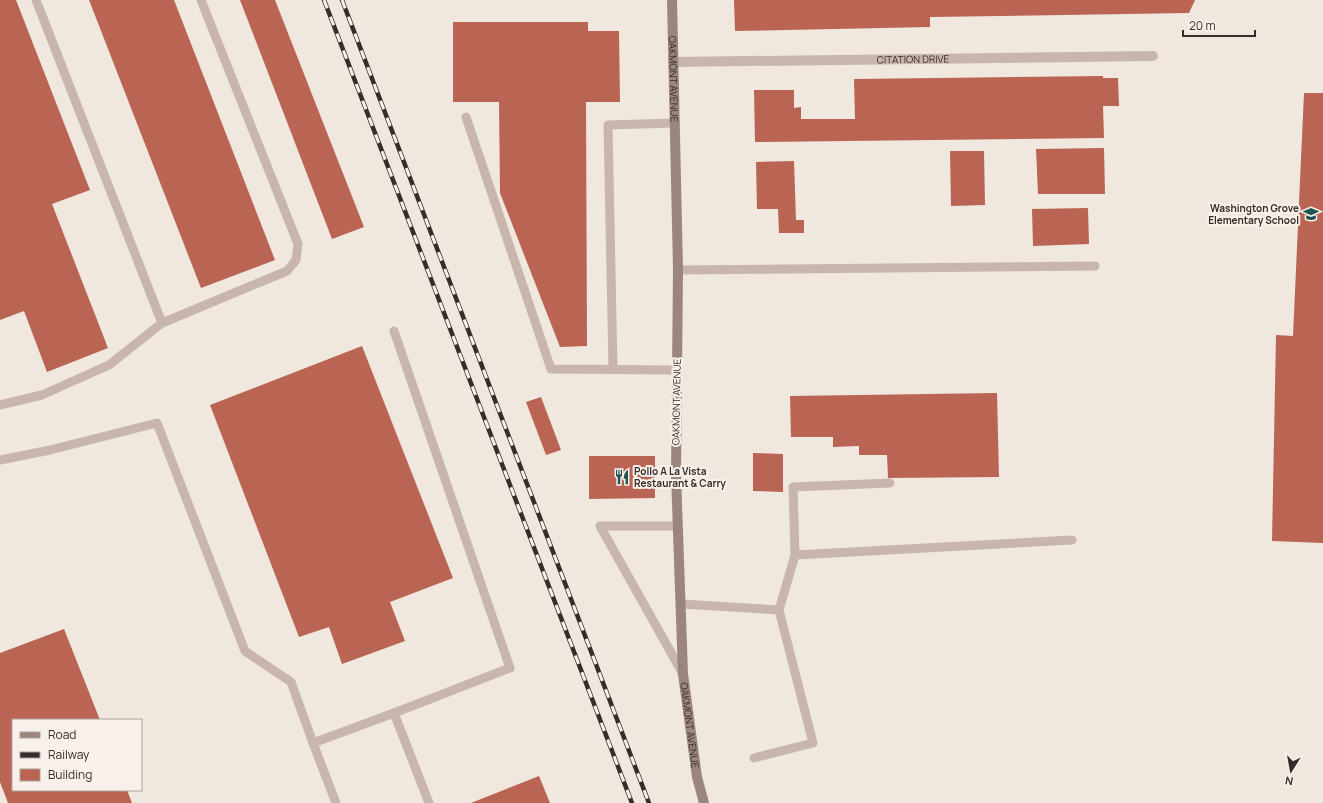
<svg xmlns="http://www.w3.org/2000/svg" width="1323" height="803" font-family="Manrope,sans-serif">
<rect width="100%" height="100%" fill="#f0e7df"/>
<g fill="#ba6453">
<polygon points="0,0 16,0 90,190 52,204 108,348 47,372 24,311 0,320"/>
<polygon points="89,0 174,0 275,260 201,288"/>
<polygon points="240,0 275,0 364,227 332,239"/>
<polygon points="734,0 1195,0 1189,13 930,17 930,27 735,31"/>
<polygon points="453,22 588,22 588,31 619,31 620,102 586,102 587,346 560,347 500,193 499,102 453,102"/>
<polygon points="1103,76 1103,78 1118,78 1119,106 1103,106 1104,138 755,142 754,90 794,90 794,108 801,107 801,119 855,119 854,79"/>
<polygon points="1304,93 1323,93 1323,543 1272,541 1276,335 1293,336"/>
<polygon points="1104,148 1105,194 1038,194 1036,149"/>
<polygon points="950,151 984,151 985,205 951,206"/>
<polygon points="794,161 796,220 804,220 804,233 779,233 778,209 757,209 756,162"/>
<polygon points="1088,208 1089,244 1033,246 1032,209"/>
<polygon points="362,346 453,578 390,602 405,641 342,664 329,627 299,637 210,405"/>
<polygon points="997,393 999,477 888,478 887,455 859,455 859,446 833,447 833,437 791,437 790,396"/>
<polygon points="541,397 561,450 546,455 526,402"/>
<polygon points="753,453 783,454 783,492 753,491"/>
<polygon points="589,456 655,456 655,498 589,499"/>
<polygon points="64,629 100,720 13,720 13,790 127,790 132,803 8,803 0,782 0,653"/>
<polygon points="539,776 550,803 471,803"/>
</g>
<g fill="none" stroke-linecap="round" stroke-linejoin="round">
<g stroke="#c8b6ac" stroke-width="9">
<polyline points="466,117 551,369 677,370"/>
<polyline points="678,270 1095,266"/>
<polyline points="162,323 287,271 296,260 298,244 201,0"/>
<polyline points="394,331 510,668 394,713"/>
<polyline points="613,369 608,125 675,123"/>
<polyline points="0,405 42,395 109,365 162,323 36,0"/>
<polyline points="0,460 50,450 157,423 245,651 291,682 313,743 394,713 429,803"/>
<polyline points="677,526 600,526 683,674"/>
<polyline points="795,555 1072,540"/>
<polyline points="681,604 779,610 813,743 754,758"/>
<polyline points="779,610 795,555 793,487 890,483"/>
<polyline points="313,743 336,803"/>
</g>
<path stroke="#c8b6ac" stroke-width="10" id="s1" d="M673,62L1153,56"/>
<path stroke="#9b867d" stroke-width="10" id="s2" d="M672,0L678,270L676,475L683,674L697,777L704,803"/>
<g stroke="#362d2a" stroke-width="4.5">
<g id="rail">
<polyline points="324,0 632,803"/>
<polyline points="342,0 649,803"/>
</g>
</g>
<use href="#rail" stroke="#f8f1eb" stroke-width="3" stroke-dasharray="9" stroke-linecap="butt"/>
</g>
<defs>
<g id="school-bare" transform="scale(1.2)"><path d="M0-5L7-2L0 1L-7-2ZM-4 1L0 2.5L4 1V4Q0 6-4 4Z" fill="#235454" stroke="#f8f1eb" stroke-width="2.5" paint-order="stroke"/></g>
<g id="restaurant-bare" transform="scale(1.2)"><path d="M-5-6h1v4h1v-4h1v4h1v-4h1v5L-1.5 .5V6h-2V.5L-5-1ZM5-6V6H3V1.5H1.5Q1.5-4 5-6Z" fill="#235454" stroke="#f8f1eb" stroke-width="2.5" paint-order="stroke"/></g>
</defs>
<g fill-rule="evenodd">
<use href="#school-bare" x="1311" y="214"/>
<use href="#restaurant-bare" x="622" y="477"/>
</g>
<g text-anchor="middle" stroke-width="4" stroke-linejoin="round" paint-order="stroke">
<g font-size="10" fill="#362d2a" stroke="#f8f1eb">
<text dy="4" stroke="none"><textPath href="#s1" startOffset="240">CITATION DRIVE</textPath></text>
<text dy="4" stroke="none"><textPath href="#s2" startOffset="79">OAKMONT AVENUE</textPath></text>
<text transform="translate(676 402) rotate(-89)" y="4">OAKMONT AVENUE</text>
<text dy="4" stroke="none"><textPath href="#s2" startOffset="726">OAKMONT AVENUE</textPath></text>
</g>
<g font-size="10" font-weight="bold" fill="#362d2a" stroke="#f8f1eb" text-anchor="end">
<text x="1299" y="212">Washington Grove<tspan x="1299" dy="12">Elementary School</tspan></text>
<text x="634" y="475" text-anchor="start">Pollo A La Vista<tspan x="634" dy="12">Restaurant &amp; Carry</tspan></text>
</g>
</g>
<rect x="12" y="719" width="130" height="72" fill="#f8f1eb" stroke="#aaa39e"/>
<rect x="20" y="732" width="20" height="6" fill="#9b867d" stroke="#aaa39e"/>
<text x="48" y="739" font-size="12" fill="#362d2a">Road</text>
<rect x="20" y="752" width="20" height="6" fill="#362d2a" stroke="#aaa39e"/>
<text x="48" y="759" font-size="12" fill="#362d2a">Railway</text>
<rect x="20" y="769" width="20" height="12" fill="#ba6453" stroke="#aaa39e"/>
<text x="48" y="779" font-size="12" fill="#362d2a">Building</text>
<g transform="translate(1291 771) rotate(191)" stroke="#f8f1eb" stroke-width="3" paint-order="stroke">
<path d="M0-3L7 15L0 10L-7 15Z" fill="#362d2a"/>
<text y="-6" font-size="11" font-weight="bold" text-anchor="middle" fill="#362d2a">N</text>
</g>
<path d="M1183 30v6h72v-6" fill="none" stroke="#362d2a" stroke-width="2"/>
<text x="1189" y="30" font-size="12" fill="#362d2a" stroke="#f8f1eb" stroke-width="3" paint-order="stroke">20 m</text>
</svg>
